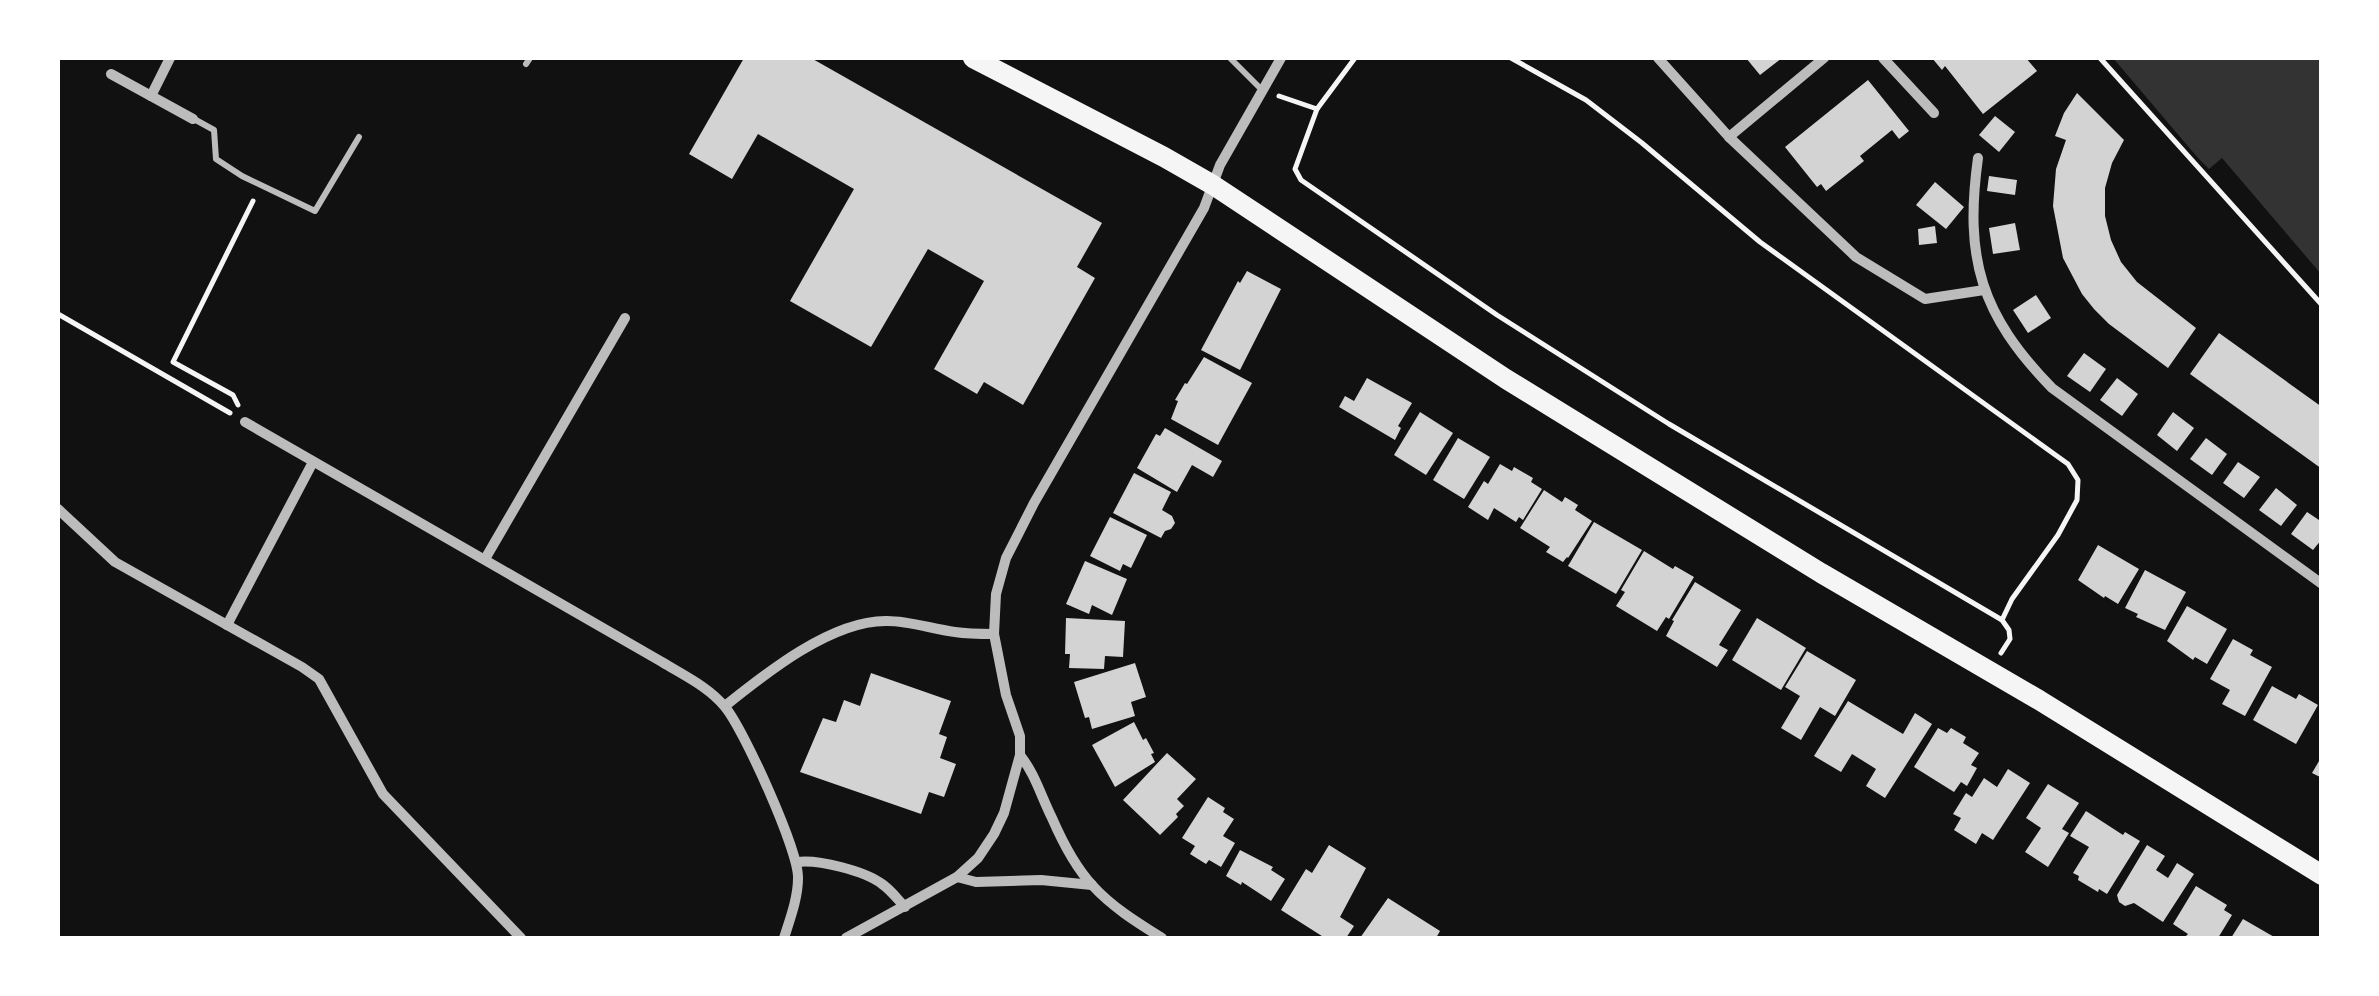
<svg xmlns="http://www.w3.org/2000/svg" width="2379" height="996" font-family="Figtree,sans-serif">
<rect width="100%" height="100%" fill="#111"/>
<polygon fill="#333" points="2113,58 2321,58 2321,274 2222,158 2209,169 2198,158"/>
<g fill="#d3d3d3">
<polygon points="744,58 811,58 1102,223 1077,267 1095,278 1023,405 984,382 977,394 934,369 984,281 928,249 871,347 790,301 854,189 758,134 732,179 689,154"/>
<polygon points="1746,58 1782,58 1760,75"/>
<polygon points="1932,58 2026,58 2037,71 1983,114 1945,66 1942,70"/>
<polygon points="1868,80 1909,131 1899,139 1892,130 1860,156 1864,161 1826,191 1821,184 1817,187 1785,147"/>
<polygon points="2077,93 2124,140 2112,163 2105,188 2105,216 2111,240 2121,262 2137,282 2196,328 2168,368 2109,324 2094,309 2082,294 2063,258 2053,206 2056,169 2066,140 2055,136 2064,113"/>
<polygon points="1995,116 2015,132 1999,152 1979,135"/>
<polygon points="1989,176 2017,180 2015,195 1987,191"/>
<polygon points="1935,182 1964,207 1946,229 1916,205"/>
<polygon points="2015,223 2020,250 1993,254 1989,228"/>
<polygon points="1935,226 1937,243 1919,245 1918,229"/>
<polygon points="1247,271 1281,289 1240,370 1201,350 1238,281 1240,283"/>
<polygon points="2036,295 2051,318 2028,333 2013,310"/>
<polygon points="2219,333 2322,407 2322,469 2190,374"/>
<polygon points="2084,353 2106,369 2090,392 2067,376"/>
<polygon points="1204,357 1252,383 1218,445 1171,419 1178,401 1175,400 1185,383 1187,384"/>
<polygon points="1367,378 1412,403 1398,426 1401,428 1395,440 1339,407 1345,396 1354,401"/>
<polygon points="2117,378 2138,394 2122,416 2100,400"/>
<polygon points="1420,412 1453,433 1426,475 1394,455"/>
<polygon points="2173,412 2194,428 2177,451 2157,435"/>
<polygon points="1165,428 1222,461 1213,477 1192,465 1177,492 1137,468 1156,434 1160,436"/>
<polygon points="1458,438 1490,457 1464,499 1433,480"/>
<polygon points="2206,438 2227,454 2212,475 2190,459"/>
<polygon points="2238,462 2260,477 2244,498 2223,483"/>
<polygon points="1500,464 1512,471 1514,467 1533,478 1531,482 1542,489 1523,520 1519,517 1516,522 1494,508 1488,520 1468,507 1484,481 1488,484"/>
<polygon points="1134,473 1171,492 1162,510 1172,516 1175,523 1171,529 1165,531 1161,538 1113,513"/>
<polygon points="2276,488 2297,505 2281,526 2259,510"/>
<polygon points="1544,490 1562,502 1565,497 1578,505 1575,510 1592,521 1568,558 1567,557 1563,562 1546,552 1550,547 1520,528"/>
<polygon points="2307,512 2322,522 2322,539 2313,550 2291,534"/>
<polygon points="1110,517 1147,535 1131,568 1123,564 1120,571 1090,556"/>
<polygon points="1594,522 1642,550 1616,594 1568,566"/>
<polygon points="2098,545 2139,569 2118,604 2105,596 2104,598 2078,580"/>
<polygon points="1644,551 1673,569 1675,566 1694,577 1669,619 1666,617 1657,631 1616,606 1625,592 1621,590"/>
<polygon points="1085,561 1127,579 1112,615 1092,605 1089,614 1066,604"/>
<polygon points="2145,570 2186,592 2165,630 2136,617 2138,614 2125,608"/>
<polygon points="1695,582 1741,610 1719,645 1728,650 1717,667 1666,636 1674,621 1672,620"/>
<polygon points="2187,606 2227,629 2207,664 2195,657 2193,660 2167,641"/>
<polygon points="1066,618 1125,621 1123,657 1105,656 1104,669 1069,668 1070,654 1065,654"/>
<polygon points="1757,618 1806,648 1781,690 1732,660"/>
<polygon points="2233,639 2253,650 2250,655 2272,667 2245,716 2222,704 2230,690 2210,679"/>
<polygon points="1807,651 1856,680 1835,716 1820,707 1801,740 1781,728 1800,696 1785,687"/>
<polygon points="1135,663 1146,697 1131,702 1135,716 1092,729 1089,717 1085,718 1074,682"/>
<polygon points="871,673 951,701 939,734 947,737 940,758 956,764 944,797 929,792 921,814 800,772 823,718 836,722 844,700 860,706"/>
<polygon points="2272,686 2296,699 2299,694 2318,705 2296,744 2253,720"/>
<polygon points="1848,701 1903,734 1915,713 1932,724 1885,798 1866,786 1876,769 1852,754 1841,772 1814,756"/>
<polygon points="1134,722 1143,740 1146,738 1154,753 1151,754 1155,762 1115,787 1092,745"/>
<polygon points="1938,728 1947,733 1951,728 1966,737 1963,743 1979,753 1971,765 1977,768 1967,786 1961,782 1954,792 1914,767"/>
<polygon points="1167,753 1196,779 1177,799 1184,806 1176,814 1178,817 1160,835 1123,800"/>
<polygon points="2322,756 2322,778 2312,773"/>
<polygon points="2008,769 2030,783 1993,840 1982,833 1976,844 1954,830 1961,818 1953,814 1966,793 1972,797 1984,778 1997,787"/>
<polygon points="2048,784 2079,803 2062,829 2069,833 2048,867 2025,852 2041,828 2026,818"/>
<polygon points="1208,797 1225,808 1223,812 1234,819 1223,836 1235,843 1221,867 1209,860 1206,864 1190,854 1195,846 1182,838"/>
<polygon points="2086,811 2123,835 2125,832 2140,841 2107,894 2099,889 2098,892 2078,880 2079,876 2073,873 2089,847 2070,836"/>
<polygon points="1329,845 1366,868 1340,917 1354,926 1346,938 1325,938 1281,910 1306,869 1312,873"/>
<polygon points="2147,845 2165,856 2156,870 2168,878 2177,863 2194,874 2163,922 2134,903 2125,906 2119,902 2117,895"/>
<polygon points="1240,850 1273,867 1271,870 1285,879 1271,901 1242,882 1241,885 1226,876"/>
<polygon points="2196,886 2227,905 2224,910 2232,915 2218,938 2184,938 2188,934 2173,924"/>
<polygon points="1388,898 1440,931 1436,938 1360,938"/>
<polygon points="2243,919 2269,934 2276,938 2231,938"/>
</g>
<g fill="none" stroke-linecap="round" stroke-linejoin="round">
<g stroke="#f5f5f5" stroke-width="5">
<polyline points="1511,58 1586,100 1642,143 1760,242 2068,464 2078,480 2077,500 2058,535 2012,599 2002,620"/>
<polyline points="2100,58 2322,305"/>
<polyline points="1279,96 1317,109 1355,58"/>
<polyline points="1317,109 1295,169 1301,180 1497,315 1669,424 2002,620 2009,630 2010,639 2001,653"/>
<polyline points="58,314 230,413"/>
<polyline points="238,405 233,395 173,362 253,201"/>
</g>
<g stroke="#bcbcbc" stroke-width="6">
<polyline points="1230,58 1262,90"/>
<polyline points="526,64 530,58"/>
<polyline points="194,119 214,130 216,159 242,176 315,211 359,137"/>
</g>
<g stroke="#bcbcbc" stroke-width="10">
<polyline points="1658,58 1729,137 1856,257 1925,299 1984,290"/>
<polyline points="1883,58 1934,113"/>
<polyline points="111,74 193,119"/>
<polyline points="151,96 170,58"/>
<polyline points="1729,137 1824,58"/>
<path d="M1978,158C1964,259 1981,315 2052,388L2322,584"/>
<path d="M245,422L662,662C683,675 709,687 725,707C743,728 799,851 798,878C798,898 790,919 784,938"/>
<polyline points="58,509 115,562 302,667 319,679 383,794 521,938"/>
<polyline points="485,559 625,318"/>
<polyline points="227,625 313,462"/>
<path d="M725,706C766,673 832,620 887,621C910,621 932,629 955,632C968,634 981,634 994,634"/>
<path d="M1020,755C1035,774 1041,796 1052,818C1062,841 1075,867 1093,886C1112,907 1138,923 1162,938"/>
<path d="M797,862C818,859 865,871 882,884C891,890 898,900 905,907"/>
<polyline points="957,877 976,882 1041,880 1092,885"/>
<polyline points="846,938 957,877 978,858 994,834 1004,813 1020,755 1020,736 1006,695 994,634 996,594 1006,558 1034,503 1204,208 1220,165 1281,58"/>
</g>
<polyline stroke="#f5f5f5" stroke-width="20" points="973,58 1164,157 1213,185 1506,379 1821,573 2039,700 2322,875"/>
</g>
<rect width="2379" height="996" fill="none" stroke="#ffffff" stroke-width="120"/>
</svg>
